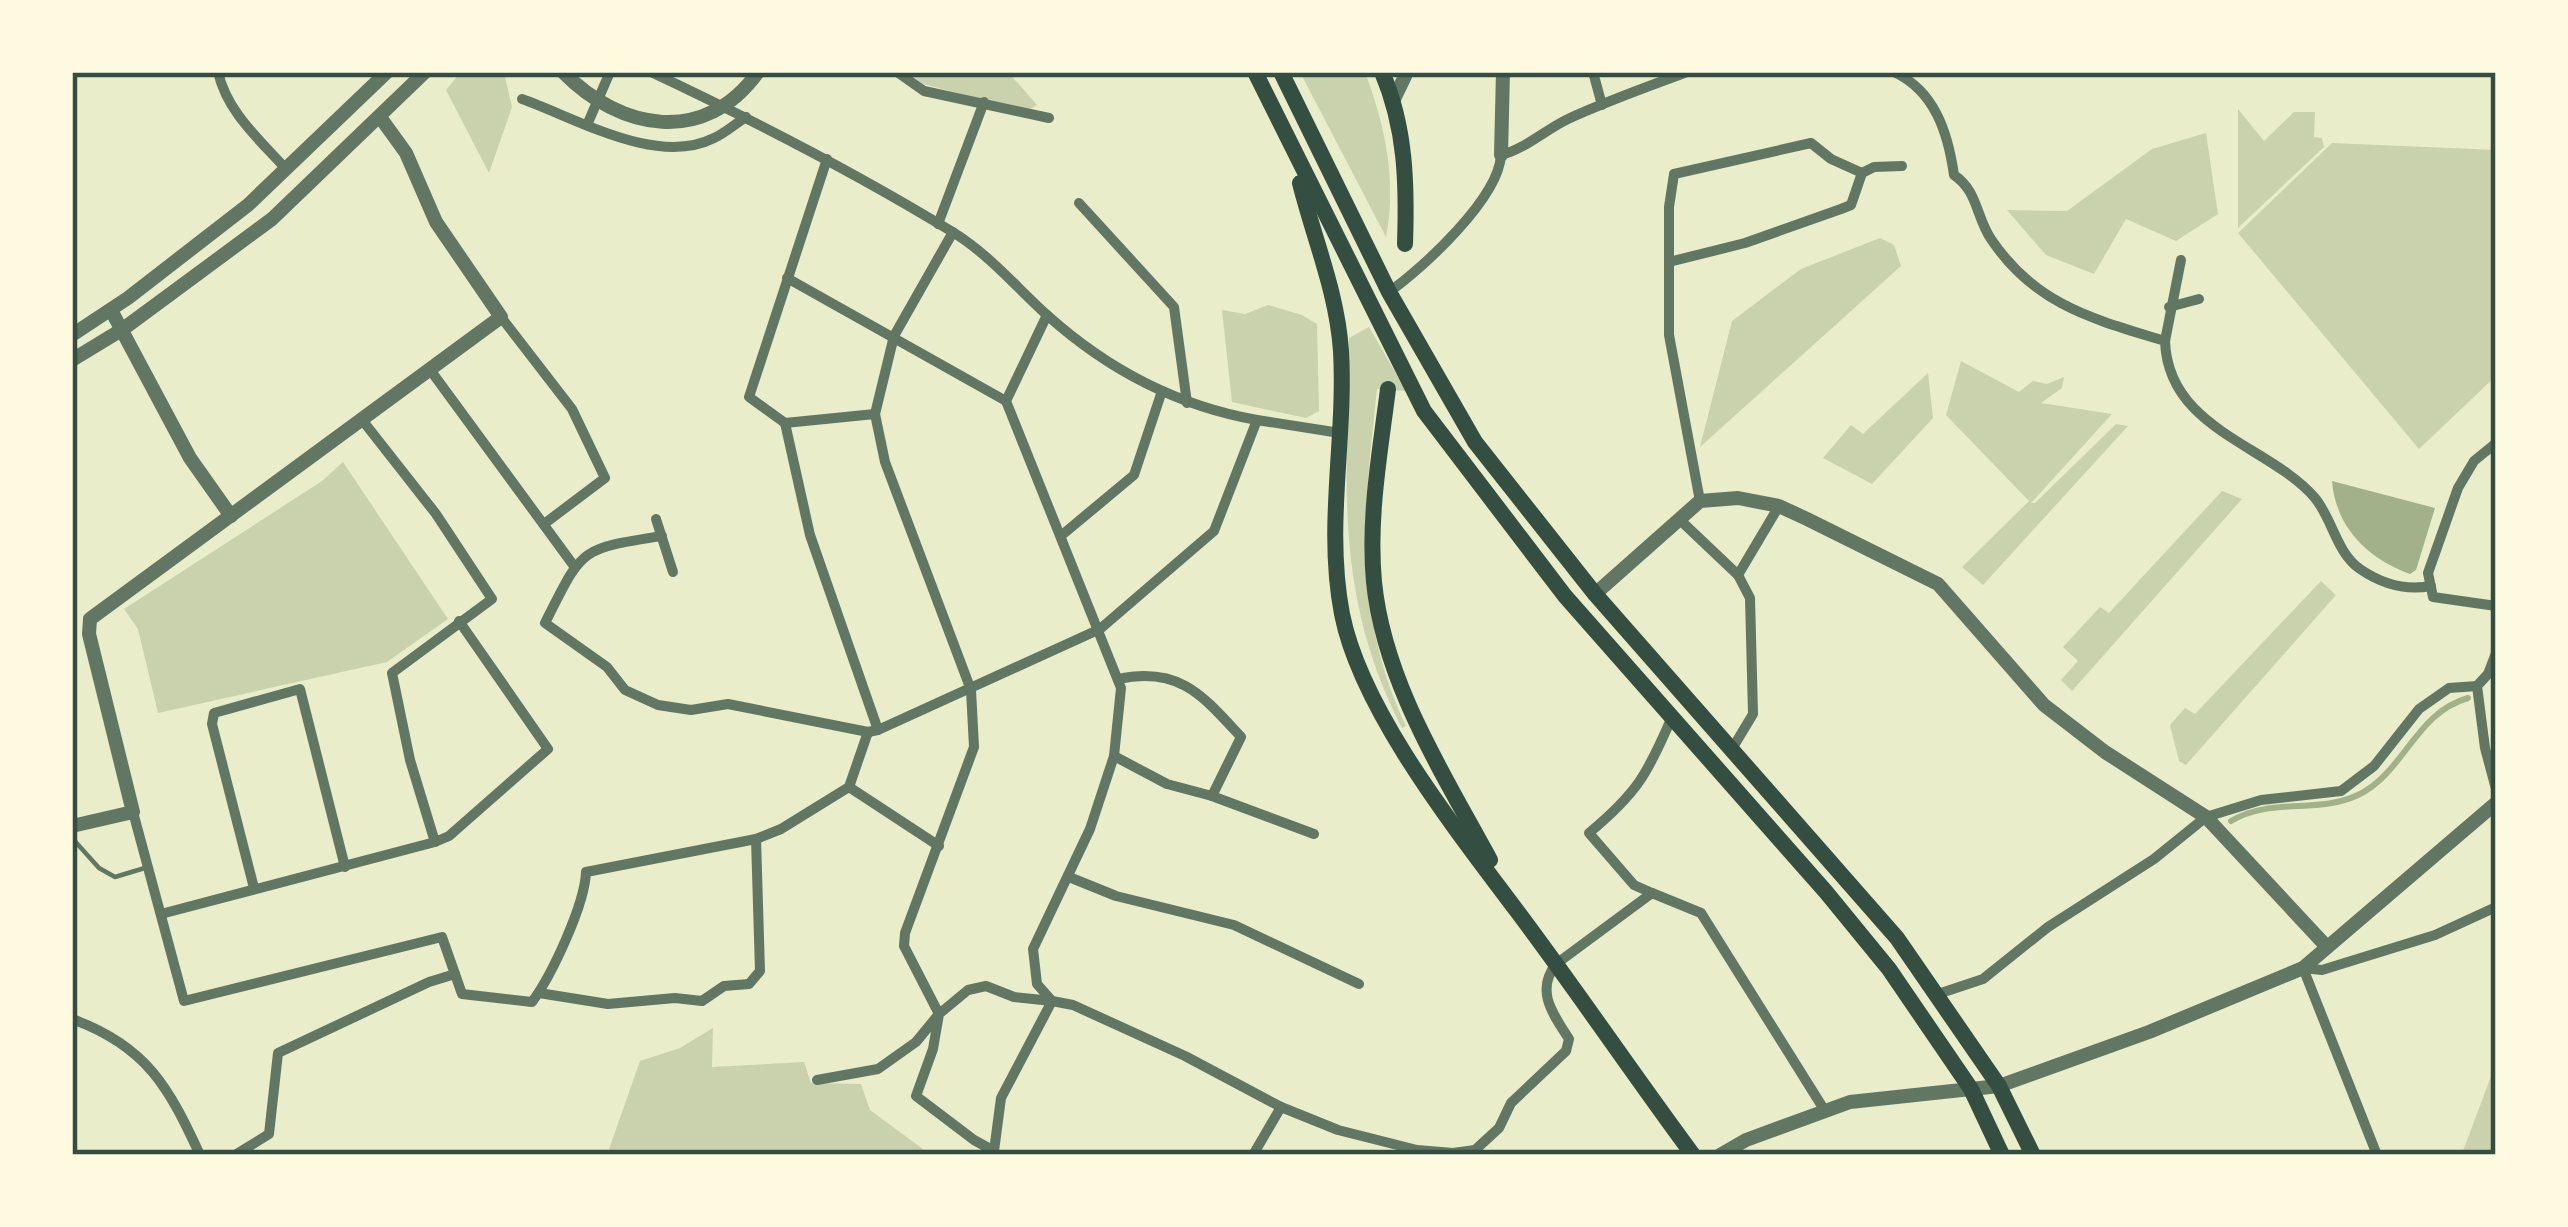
<svg xmlns="http://www.w3.org/2000/svg" width="2568" height="1227" font-family="'Sofia Sans Condensed',sans-serif">
<rect width="100%" height="100%" fill="#e9edc9"/>
<g fill="#cad2ad">
<polygon points="504,72 512,107 489,173 446,90 459,74"/>
<polygon points="907,72 1008,72 1037,105 1027,111 923,84"/>
<path d="M1300,72H1365C1385,126 1397,180 1386,237Z"/>
<polygon points="2238,109 2264,141 2294,112 2315,112 2314,137 2322,138 2324,147 2238,228"/>
<polygon points="2206,133 2218,214 2176,241 2126,219 2094,274 2046,255 2007,210 2067,211 2152,149"/>
<polygon points="2332,143 2496,150 2496,376 2419,449 2238,233"/>
<polygon points="1880,238 1894,245 1901,266 1700,447 1732,321 1801,269"/>
<polygon points="1268,305 1302,315 1317,324 1319,411 1306,418 1232,402 1222,310 1245,314"/>
<path d="M1369,327L1406,391L1377,389C1364,510 1352,611 1406,726L1402,728C1333,593 1347,484 1349,338Z"/>
<polygon points="1961,361 2019,392 2033,381 2047,384 2064,377 2062,388 2041,403 2112,414 2031,503 2035,503 2116,424 2128,426 1983,585 1962,567 2029,501 1946,415"/>
<polygon points="1928,373 1933,418 1872,484 1823,458 1851,425 1863,434"/>
<polygon points="343,462 448,619 387,662 158,713 138,629 124,609 322,481"/>
<polygon points="2222,491 2242,499 2072,691 2061,680 2078,661 2063,647 2100,607 2109,613"/>
<polygon points="2321,581 2336,595 2186,765 2179,761 2170,725 2185,708 2195,714"/>
<polygon points="713,1028 712,1067 804,1062 811,1083 861,1084 870,1110 931,1155 607,1155 640,1061 680,1048"/>
<polygon points="2496,1063 2496,1155 2458,1155 2463,1151"/>
</g>
<path fill="#a3b18a" d="M2332,481L2435,508L2416,570L2410,574C2369,559 2336,529 2332,481Z"/>
<g fill="none" stroke-linecap="round" stroke-linejoin="round">
<path stroke="#a3b18a" stroke-width="6" d="M2231,821C2271,797 2318,814 2358,795C2405,772 2415,713 2468,698"/>
<polyline stroke="#617663" stroke-width="4.5" points="72,838 99,868 115,877 148,867"/>
<g stroke="#617663" stroke-width="10">
<path d="M218,72C227,112 259,139 286,169"/>
<path d="M651,72C753,120 854,172 951,231C989,254 1015,286 1047,315C1107,369 1178,406 1257,420"/>
<polyline points="897,72 924,91 1049,118"/>
<polyline points="1593,72 1602,105"/>
<path d="M1894,72C1935,91 1948,133 1954,175C1978,191 1976,217 1991,239C2035,305 2093,319 2165,341C2168,430 2270,445 2315,498C2333,520 2336,552 2360,569C2382,584 2405,591 2431,586"/>
<path d="M522,99C576,118 657,167 714,138C725,133 735,124 746,117"/>
<polyline points="587,125 610,72"/>
<polyline points="827,159 749,397 785,423 875,414"/>
<polyline points="1079,203 1174,307 1187,403"/>
<polyline points="938,224 984,102"/>
<polyline points="1669,262 1745,243 1841,209 1851,205 1862,173 1874,167 1902,166"/>
<polyline points="787,278 1006,401"/>
<path d="M1389,292C1423,268 1499,198 1501,155C1525,149 1545,130 1568,119C1607,101 1647,87 1687,72"/>
<polyline points="2169,307 2199,299"/>
<path d="M1047,315L1006,401L1121,688L1114,756L1090,829L1033,949L1037,984L1052,1001L1073,1005L1185,1056L1281,1107L1338,1130L1417,1150L1453,1153L1475,1150L1499,1128L1511,1103L1566,1051L1569,1039C1553,1014 1535,991 1556,964L1652,893L1701,913L1825,1111"/>
<polyline points="501,317 572,409 605,478 544,524"/>
<polyline points="2165,341 2181,260"/>
<polyline points="431,371 574,566"/>
<polyline points="785,423 810,535 878,730"/>
<polyline points="2496,443 2474,461 2458,488 2428,573 2433,597 2496,606"/>
<polyline points="1700,501 1669,335 1669,207 1674,174 1811,143 1831,159 1862,173"/>
<polyline points="656,519 673,572"/>
<polyline points="1679,519 1738,575 1750,598 1753,714 1732,749"/>
<polyline points="1062,535 1134,475 1162,391"/>
<path d="M662,536C578,549 583,548 545,623L607,667L625,690L658,705L691,710L728,704L868,732L878,730L1100,629L1214,531L1257,420L1340,433"/>
<polyline points="1738,575 1779,506"/>
<polyline points="2496,653 2488,674 2477,686 2485,748 2496,789"/>
<path d="M1118,679C1180,666 1203,696 1241,737L1212,796"/>
<polyline points="1114,756 1167,784 1212,796 1314,834"/>
<polyline points="849,787 939,846"/>
<polyline points="133,812 184,1001 442,937 455,974 429,982 278,1053 269,1134 235,1155"/>
<polyline points="435,842 449,836 548,749 459,621"/>
<polyline points="1069,877 1116,896 1234,925 1359,984"/>
<polyline points="254,888 212,724 214,713 300,689 345,867"/>
<path d="M1652,893L1634,885L1589,833C1637,793 1647,775 1672,717"/>
<polyline points="161,914 435,842 410,760 392,673 492,599 436,514 363,421"/>
<path d="M455,974L462,994L532,1002C552,975 585,904 586,872L756,839L781,829L849,787L868,732"/>
<polyline points="539,993 608,1004 675,998 702,1001 724,986 749,984 760,971 756,839"/>
<polyline points="1935,995 1983,979 2048,927 2154,859 2206,817 2261,800 2341,791 2374,766 2419,709 2449,688 2477,686"/>
<path d="M72,1019C147,1046 169,1088 200,1155"/>
<polyline points="817,1080 878,1069 916,1042 939,1014 968,990 986,986 1014,997 1052,1001 1001,1098 994,1151 974,1140 916,1096 933,1049 939,1014 904,946 905,933 974,747 971,690 885,462 875,414 894,336 953,232"/>
<polyline points="1253,1155 1281,1107"/>
<polyline points="2377,1155 2303,968 2322,970 2435,935 2496,907"/>
</g>
<g stroke="#617663" stroke-width="14">
<path d="M563,72C621,131 705,146 758,72"/>
<polyline points="1394,99 1407,72"/>
<polyline points="1501,155 1503,72"/>
<polyline points="111,310 190,458 231,516"/>
<polyline points="72,335 128,298 248,205 387,72"/>
<polyline points="72,360 123,329 272,219 425,72"/>
<polyline points="1595,594 1700,501 1738,498 1779,506 1807,519 1938,584 2044,705 2105,752 2206,817 2327,947"/>
<polyline points="72,826 133,812 89,634 90,619 501,317 436,222 406,153 380,117"/>
<polyline points="1720,1155 1746,1140 1850,1102 1999,1086 2149,1032 2303,968 2496,803"/>
</g>
<g stroke="#344e41" stroke-width="16">
<polyline points="1255,72 1424,411 1565,596 1826,892 1889,969 1971,1089 2002,1155"/>
<polyline points="1281,72 1389,292 1475,442 1595,594 1897,938 1999,1086 2033,1155"/>
<path d="M1382,72C1406,128 1407,185 1405,244"/>
<path d="M1300,183C1314,239 1337,292 1341,351C1346,439 1325,526 1342,614C1361,711 1458,832 1517,911C1577,991 1633,1074 1693,1155"/>
<path d="M1388,389C1380,453 1368,517 1374,582C1384,682 1443,773 1490,860"/>
</g>
</g>
<rect width="2568" height="1227" fill="none" stroke="#fefae0" stroke-width="150"/>
<rect x="75" y="75" width="2418" height="1077" fill="none" stroke="#344e41" stroke-width="4.5"/>
</svg>
